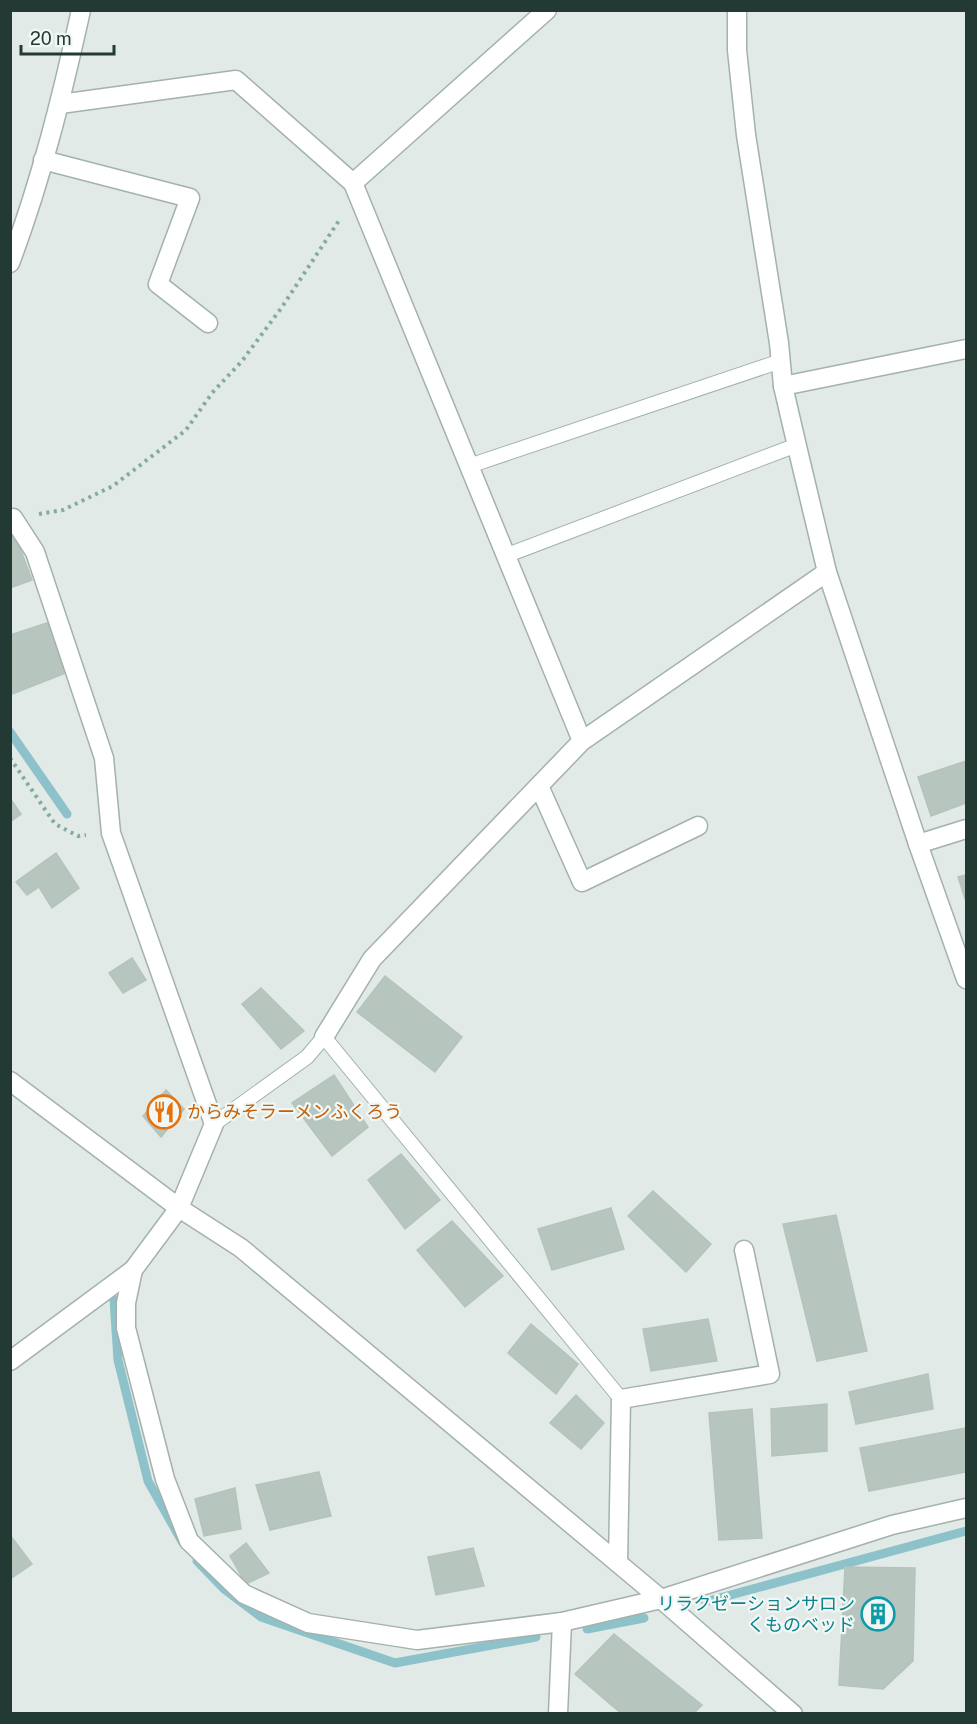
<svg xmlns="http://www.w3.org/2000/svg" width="977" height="1724" font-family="'Public Sans','Noto Sans JP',sans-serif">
<rect width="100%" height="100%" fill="#e1eae6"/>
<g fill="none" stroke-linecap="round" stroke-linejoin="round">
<g stroke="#8ec2ca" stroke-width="9">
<polyline points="10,732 67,814"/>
<polyline points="114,1300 118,1360 148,1481 183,1543"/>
<polyline points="197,1561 224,1589 261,1617 395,1663 536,1637"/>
<polyline points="705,1602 966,1531"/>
<polyline points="587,1629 644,1618"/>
</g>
</g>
<g fill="#b7c5bf" stroke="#b4c3bd" stroke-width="1.5">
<polygon points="14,532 32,580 10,588 10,533"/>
<polygon points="50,622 68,672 10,695 10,635"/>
<polygon points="966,761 966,803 931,816 918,777"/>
<polygon points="10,798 21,814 10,822"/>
<polygon points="56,853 79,888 52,908 39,887 27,895 16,882"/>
<polygon points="966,875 966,902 958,877"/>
<polygon points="132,958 146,980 123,993 109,973"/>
<polygon points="385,976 462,1037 435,1072 357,1012"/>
<polygon points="261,988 304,1031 281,1049 242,1004"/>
<polygon points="334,1075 368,1127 332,1156 292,1103"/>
<polygon points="166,1090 184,1109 161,1137 143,1116"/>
<polygon points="401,1154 440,1200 405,1229 368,1180"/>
<polygon points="653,1191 711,1244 686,1272 628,1216"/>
<polygon points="611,1208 624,1249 552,1270 538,1229"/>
<polygon points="836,1215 867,1351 817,1361 783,1224"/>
<polygon points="452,1221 503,1276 465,1307 417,1250"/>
<polygon points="708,1319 717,1361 651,1371 643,1329"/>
<polygon points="531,1324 578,1364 556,1394 508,1353"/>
<polygon points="928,1374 933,1409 856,1424 849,1392"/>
<polygon points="576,1395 604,1423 581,1449 550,1423"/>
<polygon points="827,1404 827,1451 772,1456 771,1409"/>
<polygon points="752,1409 762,1538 719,1540 709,1413"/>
<polygon points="966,1428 966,1472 869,1491 860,1448"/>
<polygon points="319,1472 331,1516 270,1530 256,1485"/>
<polygon points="235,1488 241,1529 204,1536 195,1499"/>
<polygon points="10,1535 32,1564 10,1579"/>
<polygon points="246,1543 269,1573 246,1584 230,1556"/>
<polygon points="473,1548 484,1586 436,1595 428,1557"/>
<polygon points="845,1567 915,1568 913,1661 883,1689 839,1685"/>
<polygon points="614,1634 702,1705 693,1714 622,1714 575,1674"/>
</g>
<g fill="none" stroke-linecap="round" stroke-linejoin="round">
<g stroke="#a4b1ad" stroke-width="16">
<g id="service">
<polyline points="469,466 781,361"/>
<polyline points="505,556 797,445"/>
<polyline points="214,1124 307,1057 324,1037 621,1399"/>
</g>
</g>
<g stroke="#a4b1ad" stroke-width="21">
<g id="minor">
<polyline points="737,10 737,50 746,135 779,343 783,386 800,459 827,572 918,844 966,979"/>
<polyline points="60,104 236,80 353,183 582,741"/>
<polyline points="43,160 190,198 158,284 208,323"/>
<polyline points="353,183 547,10"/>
<path d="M10,263C41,181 62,96 81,10"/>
<polyline points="783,386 966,349"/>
<polyline points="13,518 35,552 104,758 111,833 214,1124 179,1208 133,1270 126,1303 126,1328 165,1479 189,1541 244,1594 308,1623 417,1640 562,1622 661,1599 892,1525 966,1508"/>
<polyline points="539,786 582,882 698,826"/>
<polyline points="918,844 966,829"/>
<polyline points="324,1037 372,959 582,741 827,572"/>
<polyline points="10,1361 133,1270"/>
<polyline points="618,1563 621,1399 770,1374 744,1250"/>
<polyline points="558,1714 562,1622"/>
</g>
</g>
<g stroke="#a4b1ad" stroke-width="21">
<polyline id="tertiary" points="10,1081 179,1208 241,1248 661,1599 793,1714"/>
</g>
<g stroke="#85ab9e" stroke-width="4" stroke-dasharray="3 4.5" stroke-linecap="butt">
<polyline points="39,514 63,510 113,486 186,430 212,393 242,361 282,307 340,219"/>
<polyline points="10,758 55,824 78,836 86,835"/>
</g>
<use href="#service" stroke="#fff" stroke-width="14"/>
<use href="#minor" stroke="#fff" stroke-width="18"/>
<use href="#tertiary" stroke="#fff" stroke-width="18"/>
</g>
<defs>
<g id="restaurant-ring" transform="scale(1.725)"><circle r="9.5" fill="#f1f7f4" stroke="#e8710a" stroke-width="1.5"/><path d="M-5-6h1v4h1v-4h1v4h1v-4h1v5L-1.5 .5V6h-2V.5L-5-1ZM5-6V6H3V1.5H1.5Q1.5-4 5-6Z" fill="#e8710a"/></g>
<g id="building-ring" transform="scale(1.725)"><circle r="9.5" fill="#f1f7f4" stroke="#0f9aa8" stroke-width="1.5"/><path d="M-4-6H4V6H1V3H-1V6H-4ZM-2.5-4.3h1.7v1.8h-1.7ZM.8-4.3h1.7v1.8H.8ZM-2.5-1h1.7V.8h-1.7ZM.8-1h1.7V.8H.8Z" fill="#0f9aa8"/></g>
</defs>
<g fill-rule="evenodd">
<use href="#restaurant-ring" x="164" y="1112"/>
<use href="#building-ring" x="878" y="1614"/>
</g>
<g text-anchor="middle" stroke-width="4.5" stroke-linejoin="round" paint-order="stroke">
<g font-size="18" fill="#c56008" stroke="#f1f7f4" text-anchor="start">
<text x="187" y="1118">からみそラーメンふくろう</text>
</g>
<g font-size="18" fill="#0d838f" stroke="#f1f7f4" text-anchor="end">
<text x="855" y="1610">リラクゼーションサロン<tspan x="855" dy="21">くものベッド</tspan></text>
</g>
</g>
<rect width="977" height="1724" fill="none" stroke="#233933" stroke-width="24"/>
<path d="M21 45v9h93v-9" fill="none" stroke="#233933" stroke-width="3"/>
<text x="30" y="45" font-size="18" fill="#233933" stroke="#f1f7f4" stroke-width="4.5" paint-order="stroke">20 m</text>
</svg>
